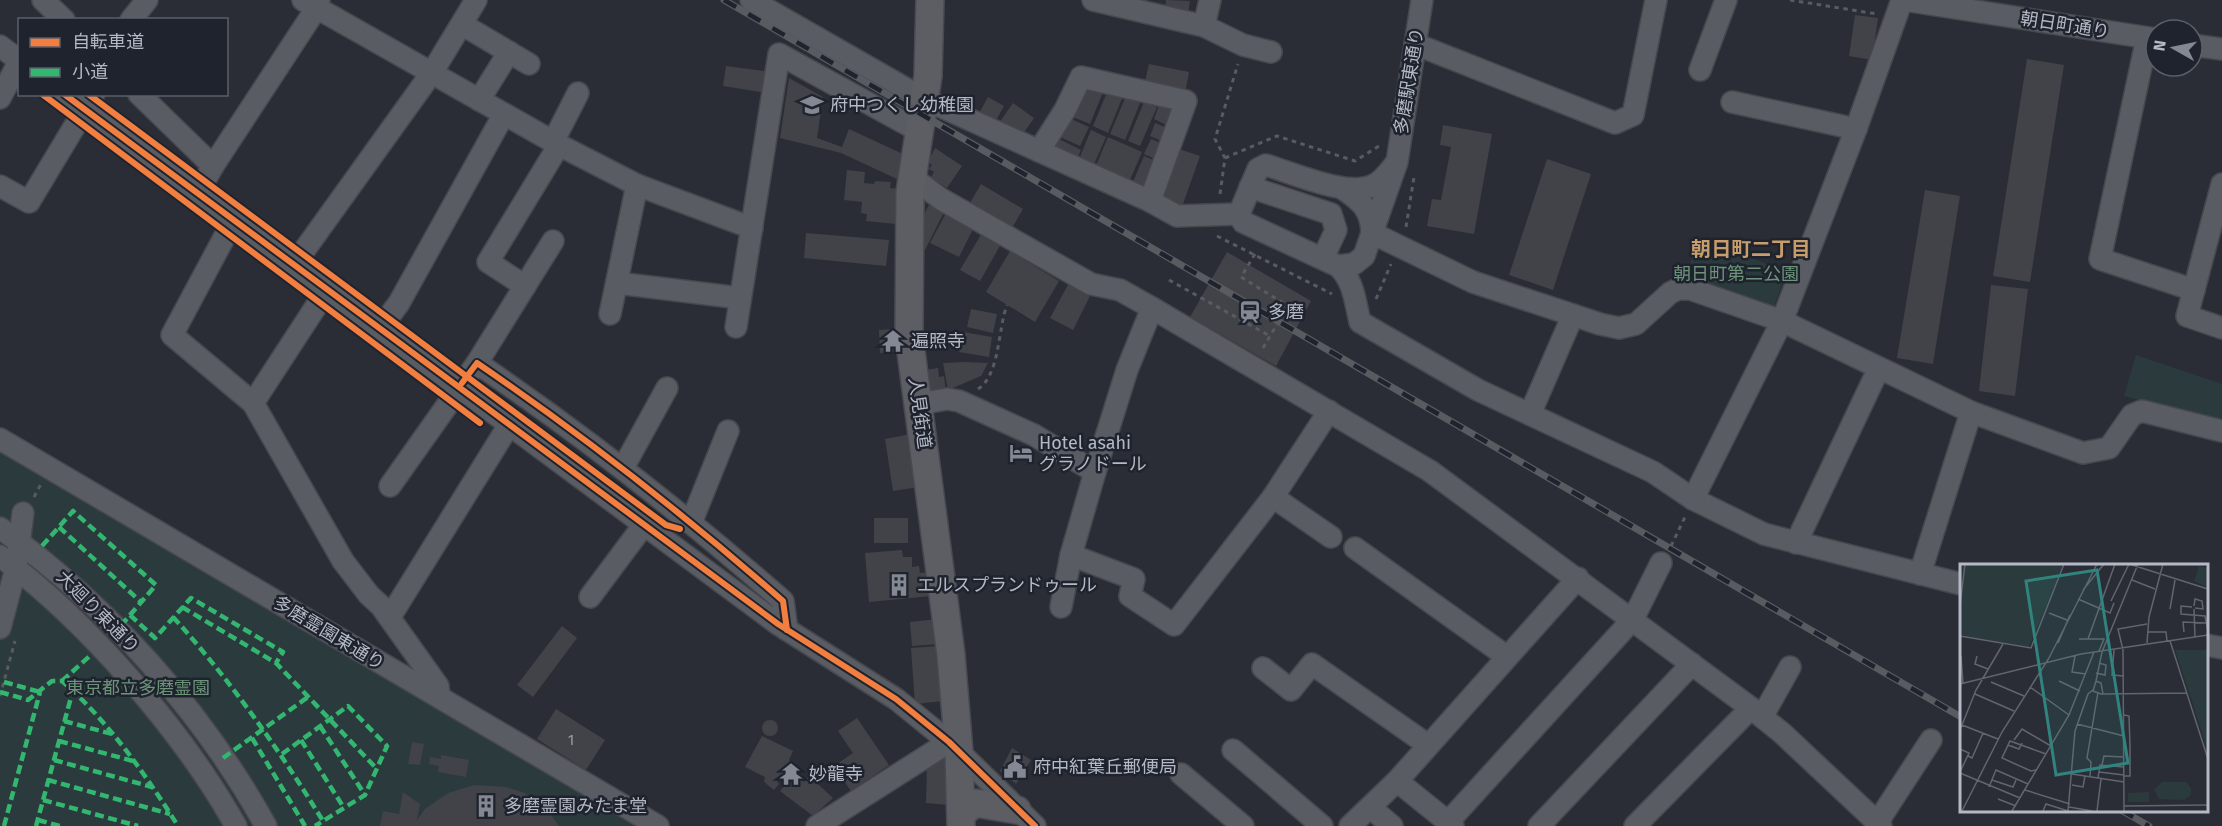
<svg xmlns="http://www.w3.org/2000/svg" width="2222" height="826" font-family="'Fira Sans','Noto Sans JP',sans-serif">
<rect width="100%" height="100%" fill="#2a2d35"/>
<g fill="#2b3a3d">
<polygon points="1700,237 1787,272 1772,311 1685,276"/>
<polygon points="2136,355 2222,384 2222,422 2124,396"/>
<polygon points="0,447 642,826 0,826"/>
</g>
<g fill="#414349">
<polygon points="1166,0 1190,1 1187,20 1164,16"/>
<polygon points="1855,15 1878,18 1872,60 1849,56"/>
<polygon points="2027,59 2064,65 2030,282 1993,276"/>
<polygon points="1149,64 1189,72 1184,99 1143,90"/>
<polygon points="726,66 771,72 768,93 723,86"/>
<polygon points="789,78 823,97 817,138 842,147 849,129 905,155 897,179 841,153 780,138"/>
<polygon points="1082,83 1103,92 1090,124 1068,115"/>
<polygon points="1108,90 1123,96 1108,133 1093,126"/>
<polygon points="1126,96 1140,103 1125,140 1110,134"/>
<polygon points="988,97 1004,106 993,126 977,117"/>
<polygon points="1144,102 1157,107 1140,146 1128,141"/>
<polygon points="1013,103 1034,118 1023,134 997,126"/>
<polygon points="1159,105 1180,112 1173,128 1154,119"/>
<polygon points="1069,118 1089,127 1080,146 1060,137"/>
<polygon points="1155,123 1172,130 1167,143 1150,136"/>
<polygon points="1443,125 1492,134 1474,234 1427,226 1432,199 1441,200 1451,147 1440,145"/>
<polygon points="1091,130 1106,137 1091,171 1077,164"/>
<polygon points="1108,137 1142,152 1127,187 1093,173"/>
<polygon points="1059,139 1081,150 1075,163 1053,152"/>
<polygon points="1151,139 1167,146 1160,161 1144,154"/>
<polygon points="935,148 962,166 947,188 931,177 934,172 929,169 932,165 928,162"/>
<polygon points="1176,148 1200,156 1182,207 1158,199"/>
<polygon points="1144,156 1160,163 1146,198 1129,191"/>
<polygon points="1547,159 1591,174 1553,290 1509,275"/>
<polygon points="847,170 865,172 864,183 874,184 875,181 891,182 890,188 899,189 896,224 866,221 867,214 861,213 862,202 844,200"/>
<polygon points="981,184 1023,209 1012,228 970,203"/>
<polygon points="1925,190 1960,196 1933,364 1897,358"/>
<polygon points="929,205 944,212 925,250 917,246 918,226"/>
<polygon points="946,213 974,227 959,257 930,243"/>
<polygon points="806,233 889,240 886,266 804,258"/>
<polygon points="982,233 1001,244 980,281 960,270"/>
<polygon points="1010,251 1059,281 1035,322 986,292"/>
<polygon points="1227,252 1311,301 1276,366 1190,317"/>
<polygon points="1070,281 1092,292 1073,330 1050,318"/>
<polygon points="1991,285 2028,289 2015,396 1979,391"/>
<polygon points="971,309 997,314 993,333 967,327"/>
<polygon points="907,328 908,352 880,353 879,330"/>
<polygon points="963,332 992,337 989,357 959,352"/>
<polygon points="943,363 964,362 988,363 981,376 948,390"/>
<polygon points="938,368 939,377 944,376 946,393 933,395 920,371"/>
<polygon points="911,434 919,487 893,491 885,439"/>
<rect x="874" y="518" width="34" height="25"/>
<polygon points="902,550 903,557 912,557 912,567 919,566 920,573 930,572 932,596 869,602 865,553"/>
<polygon points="937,619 938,644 912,646 910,622"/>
<polygon points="562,626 577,638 533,697 517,685"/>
<polygon points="939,646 943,701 915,704 911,648"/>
<polygon points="556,709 605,740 586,770 537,739"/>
<polygon points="857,718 889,765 851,791 834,766 853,753 838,731"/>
<circle cx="770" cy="728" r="8"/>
<polygon points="762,736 793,751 789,760 794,763 787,777 780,774 777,781 779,784 774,790 764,782 765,777 745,767"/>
<polygon points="412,742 424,744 420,765 408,764"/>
<polygon points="1012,748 1031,760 1016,784 1000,771"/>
<polygon points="441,755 469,760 466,777 438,772 439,766 429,764 430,757 441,759"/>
<polygon points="942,755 948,756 948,805 926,803 927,764"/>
<polygon points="794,774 804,782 809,776 833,798 813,816 780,791"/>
<polygon points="474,785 506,787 525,793 549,812 559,826 380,826 383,811 399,814 403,792 420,804 417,820 425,809 448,793"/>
</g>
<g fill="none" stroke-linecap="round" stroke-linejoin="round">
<g stroke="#46484e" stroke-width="24">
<g id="minor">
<polyline points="43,0 64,20"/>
<polyline points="303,0 559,145 637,185 752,228"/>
<polyline points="751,0 924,99 1150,201 1177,216 1239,214"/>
<polyline points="1093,0 1204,26 1243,45 1271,52"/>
<polyline points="1904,0 2156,39"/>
<polyline points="131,20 147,0"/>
<polyline points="463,25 529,64"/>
<polyline points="1204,26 1210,0"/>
<polyline points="2147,38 2100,259 2194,290"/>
<polyline points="1415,44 1615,123 1633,115 1656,0"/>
<polyline points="2192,45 2222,49"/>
<polyline points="0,46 20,61"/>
<polyline points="1700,70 1726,0"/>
<polyline points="64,94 778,624 896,699 949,742 1035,826"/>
<polyline points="139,94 213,166 197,194"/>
<polyline points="0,98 20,60"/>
<polyline points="479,100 509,52"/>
<polyline points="1732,102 1856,129"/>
<polyline points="553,142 578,93"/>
<polyline points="1039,151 1065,110 1081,77 1186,101 1150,201"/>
<path d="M1397,162C1390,170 1384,180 1374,185C1348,198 1293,173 1266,165L1258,169L1239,214L1243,222L1338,266L1354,264L1364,256L1397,162L1422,0"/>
<polyline points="213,166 310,18 319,0"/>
<polyline points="912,177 941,199 1091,284 1120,290 1152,308 1430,471 1751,708 1782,733 1881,826"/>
<polyline points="2222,184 2187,316 2222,328"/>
<polyline points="0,186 29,202 94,94"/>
<polyline points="1250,187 1331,214 1336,230 1323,258"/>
<path d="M1342,188C1361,201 1371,209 1372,233L1473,282L1600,324L1619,328L1636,324L1670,293L1678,289H1690L1782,321L1971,412L2083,453L2109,448L2132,415L2142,411L2222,431"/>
<polyline points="233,221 172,335 253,403 343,561 369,595 381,606 438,686 439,697"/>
<polyline points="293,266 433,71 476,0"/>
<path d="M1338,266C1354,281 1355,302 1360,322L1478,390L1653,472L1693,499L1764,534L1961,584"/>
<polyline points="617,283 740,298"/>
<polyline points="525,286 488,262 559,145"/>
<polyline points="610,314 637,185"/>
<polyline points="736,327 779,54 919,131"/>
<polyline points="379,330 399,303 504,114"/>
<path d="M477,363C584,436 686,516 783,601L787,630"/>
<polyline points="253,403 326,291"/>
<polyline points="919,404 947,399 959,401 1034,435 1095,472 1127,370 1152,308"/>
<polyline points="1530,414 1573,315"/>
<polyline points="0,439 658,826"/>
<polyline points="623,468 667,388"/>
<polyline points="1095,472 1071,555 1134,579 1130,596 1174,625 1273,497 1329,411"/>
<polyline points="390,486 477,363 553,241"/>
<polyline points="1273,497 1331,537"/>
<polyline points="1693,499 1782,321 1856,129 1902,0"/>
<polyline points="691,523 728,431"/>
<path d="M0,528C108,606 201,709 266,826"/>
<polyline points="1796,543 1879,368"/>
<polyline points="1355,548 1506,656"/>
<path d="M0,556C88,622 182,730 236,826"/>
<polyline points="1920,574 1971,412"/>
<polyline points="590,597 643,526"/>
<polyline points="1061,607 1071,555"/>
<polyline points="390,617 509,425"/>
<polyline points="0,628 16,568 23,513"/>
<polyline points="2206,645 2222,648"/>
<polyline points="1263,668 1291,690 1312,664 1428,745"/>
<polyline points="1762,717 1790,667"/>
<polyline points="1233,750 1322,826"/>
<polyline points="1181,774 1243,826"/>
<polyline points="1397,781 1453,826"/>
<polyline points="1371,808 1392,826"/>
<polyline points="1448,822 1633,619 1661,563"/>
<polyline points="1877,823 1931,740"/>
<polyline points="817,826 949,742"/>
<polyline points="1350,826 1397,781 1578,578"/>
<polyline points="1539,826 1692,664"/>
<polyline points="1635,826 1751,708"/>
</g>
</g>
<g stroke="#474a52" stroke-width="30">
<g id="major">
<polyline points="930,0 928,76 910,192 909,336 951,655 959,752 961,826"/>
<polyline points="961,814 975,803 1017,810"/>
</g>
</g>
<g stroke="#585b60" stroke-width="3" stroke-dasharray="4.5 4.5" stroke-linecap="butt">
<polyline points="1790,0 1877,14"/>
<polyline points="1225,158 1277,136 1355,161 1379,146"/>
<polyline points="1220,194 1225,158 1215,139 1238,64"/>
<polyline points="1406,227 1414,177"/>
<polyline points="1217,236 1332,294"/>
<polyline points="1255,254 1241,277 1288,306"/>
<polyline points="1169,280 1270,336"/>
<polyline points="1376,299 1391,264"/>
<path d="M978,389C1000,375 998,328 1007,305"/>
<polyline points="34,497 41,484"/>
<polyline points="1671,546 1685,517"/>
<polyline points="0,696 15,641"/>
</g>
<use href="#minor" stroke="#595c63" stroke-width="21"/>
<use href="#major" stroke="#5c5e64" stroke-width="27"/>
<g stroke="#585b60" stroke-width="7">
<g id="rail">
<polyline points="724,0 1961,717"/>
<polyline points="2121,810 2149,826"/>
</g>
</g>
<use href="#rail" stroke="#1e232e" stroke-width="4.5" stroke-dasharray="14" stroke-linecap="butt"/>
<polyline stroke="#585b60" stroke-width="3" stroke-dasharray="4.5 4.5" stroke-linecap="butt" points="1263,348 1288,306"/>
<g stroke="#33b770" stroke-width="4.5" stroke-dasharray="9 4.5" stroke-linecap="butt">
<polyline points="59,527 141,602"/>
<polyline points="42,546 73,511 156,585 124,622"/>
<polyline points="182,607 276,663 377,769"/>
<polyline points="130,615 155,638 191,598 283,652 276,663"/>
<path d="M173,617C231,681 278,748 323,821"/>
<polyline points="62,681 92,654"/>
<polyline points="4,682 40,692"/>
<path d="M0,692L28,700L52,681H62C108,721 146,775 178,826"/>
<polyline points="64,721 112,734"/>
<polyline points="320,726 365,795"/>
<polyline points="252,738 305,826"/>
<polyline points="301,740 344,808"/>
<polyline points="59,741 133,761"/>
<polyline points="282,754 348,706 387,746 365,795 315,826"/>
<polyline points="223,758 308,697"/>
<polyline points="54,760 152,787"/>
<polyline points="48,780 170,814"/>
<polyline points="43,800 138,826"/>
<polyline points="38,820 60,826"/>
<polyline points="4,826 40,692"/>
<polyline points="36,826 73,690"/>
</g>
<g stroke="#1e232e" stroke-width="10">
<g id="cycleway">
<polyline points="42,94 480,423"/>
<polyline points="64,94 778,624 896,699 949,742 1035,826"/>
<polyline points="88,94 666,525 680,529"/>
<path d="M462,383L477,363C584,436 686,516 783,601L787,630"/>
</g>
</g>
<use href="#cycleway" stroke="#f27e40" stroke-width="6"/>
</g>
<defs>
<g id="school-bare" transform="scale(1.8)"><path d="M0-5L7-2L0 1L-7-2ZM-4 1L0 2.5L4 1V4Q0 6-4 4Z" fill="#848893" stroke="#1e232e" stroke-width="2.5" paint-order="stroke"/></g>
<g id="station-bare" transform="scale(1.8)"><path d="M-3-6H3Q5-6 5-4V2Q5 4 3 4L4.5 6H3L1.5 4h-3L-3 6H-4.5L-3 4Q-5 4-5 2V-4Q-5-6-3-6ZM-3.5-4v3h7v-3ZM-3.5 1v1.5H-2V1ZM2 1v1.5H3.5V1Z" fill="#848893" stroke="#1e232e" stroke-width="2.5" paint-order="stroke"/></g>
<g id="temple-bare" transform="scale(1.8)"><path d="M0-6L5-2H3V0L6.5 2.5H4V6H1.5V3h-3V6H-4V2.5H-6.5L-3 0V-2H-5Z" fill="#848893" stroke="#1e232e" stroke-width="2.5" paint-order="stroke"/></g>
<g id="hotel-bare" transform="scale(1.8)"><path d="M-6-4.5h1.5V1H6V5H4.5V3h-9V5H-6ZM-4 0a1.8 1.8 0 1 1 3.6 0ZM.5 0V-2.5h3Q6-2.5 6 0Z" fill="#848893" stroke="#1e232e" stroke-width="2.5" paint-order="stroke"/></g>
<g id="building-bare" transform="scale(1.8)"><path d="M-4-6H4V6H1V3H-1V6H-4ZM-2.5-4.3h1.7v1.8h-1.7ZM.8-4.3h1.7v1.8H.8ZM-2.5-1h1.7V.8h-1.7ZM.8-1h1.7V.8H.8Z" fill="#848893" stroke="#1e232e" stroke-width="2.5" paint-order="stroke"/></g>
<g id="civic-bare" transform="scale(1.8)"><path d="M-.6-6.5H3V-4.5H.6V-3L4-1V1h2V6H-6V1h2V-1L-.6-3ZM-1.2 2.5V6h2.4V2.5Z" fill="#848893" stroke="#1e232e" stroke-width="2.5" paint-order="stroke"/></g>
</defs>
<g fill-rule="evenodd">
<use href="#school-bare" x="812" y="105"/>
<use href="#station-bare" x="1250" y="312"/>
<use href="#temple-bare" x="893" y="341"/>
<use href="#hotel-bare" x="1021" y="453"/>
<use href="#building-bare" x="899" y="585"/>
<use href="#civic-bare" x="1015" y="767"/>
<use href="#temple-bare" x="791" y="774"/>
<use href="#building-bare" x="486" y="806"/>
</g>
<g text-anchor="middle" stroke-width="5" stroke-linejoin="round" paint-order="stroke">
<g font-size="15" fill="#979ca6">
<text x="571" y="745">1</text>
</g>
<g font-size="18" fill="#b4b9c5" stroke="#1e232e">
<text transform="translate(2065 25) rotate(9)" y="6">朝日町通り</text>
<text transform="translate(1409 81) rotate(-81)" y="6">多磨駅東通り</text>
<text transform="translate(920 413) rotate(82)" y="6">人見街道</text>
<text transform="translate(98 612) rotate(45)" y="6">大廻り東通り</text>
<text transform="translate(329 633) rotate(31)" y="6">多磨霊園東通り</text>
</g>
<g font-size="18" fill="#b4b9c5" stroke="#1e232e" text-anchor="start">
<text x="830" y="111">府中つくし幼稚園</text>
<text x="1268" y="318">多磨</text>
<text x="911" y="347">遍照寺</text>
<text x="1039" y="449">Hotel asahi<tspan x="1039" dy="21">グラノドール</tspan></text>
<text x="917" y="591">エルスプランドゥール</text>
<text x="1033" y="773">府中紅葉丘郵便局</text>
<text x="809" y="780">妙龍寺</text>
<text x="504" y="812">多磨霊園みたま堂</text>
</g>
<g font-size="18" fill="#6d947a" stroke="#1e232e">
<text x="1736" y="280">朝日町第二公園</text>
<text x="138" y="694">東京都立多磨霊園</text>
</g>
<g font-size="20" font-weight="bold" fill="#c89d6c" stroke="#1e232e">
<text x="1751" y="256">朝日町二丁目</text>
</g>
</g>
<g transform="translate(1960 564)">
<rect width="248" height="248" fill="#2a2d35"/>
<path d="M0,0H103L69,83L0,71ZM239,2L247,4V23L234,17ZM215,86H247V185L233,140ZM202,218H226L231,224V231L224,236L199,235L194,225ZM189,228V238H168V229Z" fill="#2b3a3d"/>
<path fill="none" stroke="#61656f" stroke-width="1.5" d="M169,0L248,25M172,16L195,25M123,26L144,0M118,35L150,49L154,39M151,37L169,0M0,42L5,0M234,42L235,35L242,37L243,45L235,44M232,43L221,42V50L245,52L248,67M210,45L215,16M234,45L235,73M89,49L107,56M187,68H206L207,77M224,68L223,58L246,59M0,72L71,84L104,0M119,75H144L139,87M128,75L155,0M210,77L248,195M98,79L110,51M187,79L189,53L203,0M154,86L152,111L164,112M1,92L3,119M17,92L15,100L28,105M115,92L112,108L126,110M136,109L145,111L146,101L139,99M99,117L120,127M136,117L142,88L178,0M31,118L64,132M0,120L121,90L248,71M70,123L109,151M15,130L54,147M143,130L141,119L136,117L133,127L141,130H144L227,129M164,151L169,152L170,182V212H164M117,160L164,172M2,161L38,175M0,166L16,126L43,80M54,176L62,165L91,182M48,181L59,185L62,179M0,185L9,189L0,208M8,192L12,194L23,169M142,201L144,192L164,193M76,206L71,207L42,194L50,177L86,190M139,208L164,211M0,209L60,234M112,210L164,218M130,213L131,198L127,194L138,128M138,214L140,201L164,203M32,216L53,223L56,216M112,221L123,223L125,212M29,223L36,206L68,220M65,226L110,240M38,235L56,242M164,242L248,241M109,243L132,247M2,247L42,168L89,94L137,0M52,247L109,151L134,88M83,247L86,240L108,247M108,247L115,167L128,130L133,126M137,247L141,215M164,247L163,86L158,65L187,60"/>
<path fill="#30837f" fill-opacity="0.15" stroke="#30837f" stroke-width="3" d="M137,6L168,199L96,211L66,17Z"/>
<rect width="248" height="248" fill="none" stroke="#b4b9c5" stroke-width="3"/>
</g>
<rect x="18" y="18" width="210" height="78" fill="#1e232e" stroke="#5a5f6a" stroke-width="1.5"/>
<rect x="30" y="38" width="30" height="9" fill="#f27e40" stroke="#5a5f6a" stroke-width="1.5"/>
<text x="72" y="48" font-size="18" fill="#b4b9c5">自転車道</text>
<rect x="30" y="68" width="30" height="9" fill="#33b770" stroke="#5a5f6a" stroke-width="1.5"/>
<text x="72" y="78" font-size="18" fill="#b4b9c5">小道</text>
<g transform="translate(2174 48) rotate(279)"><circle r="28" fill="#1e232e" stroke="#5a5f6a" stroke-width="1.5"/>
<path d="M0-4.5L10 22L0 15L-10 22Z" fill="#848893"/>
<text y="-9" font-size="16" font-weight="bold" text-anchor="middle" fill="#b4b9c5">N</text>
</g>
</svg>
